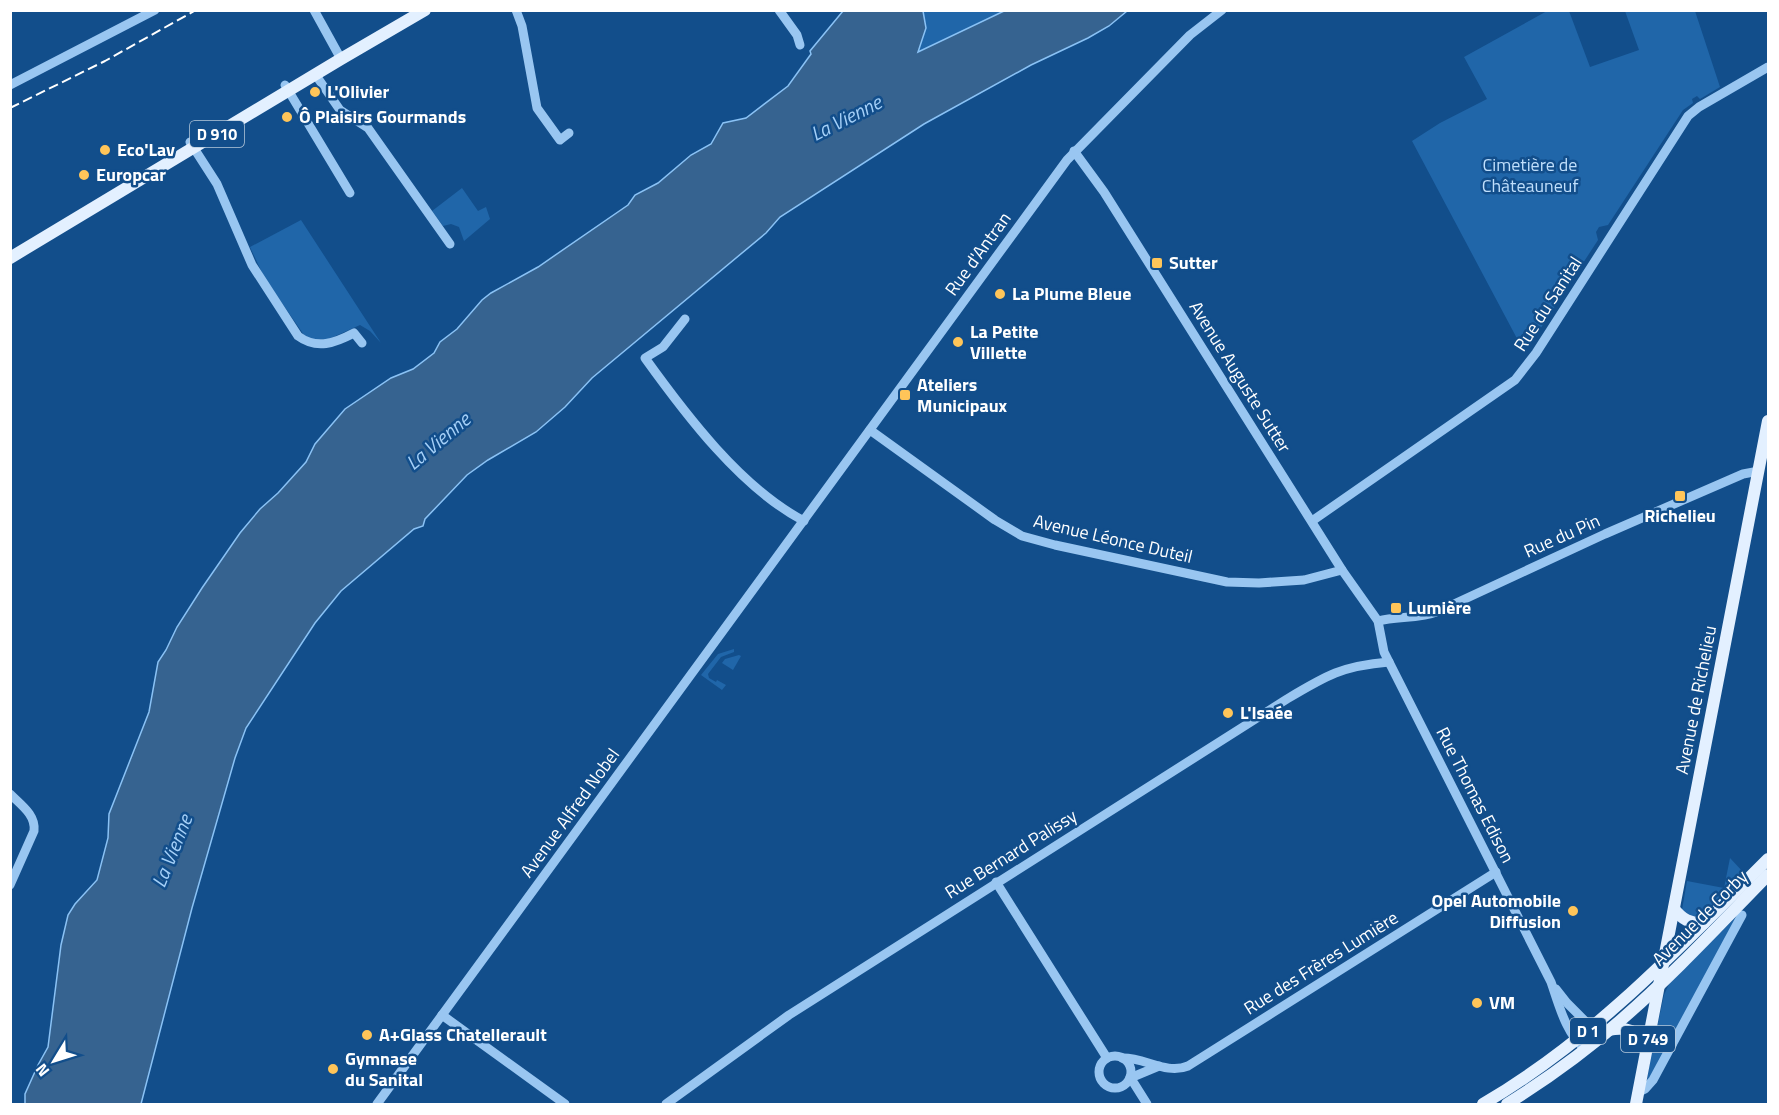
<svg xmlns="http://www.w3.org/2000/svg" width="1779" height="1115" font-family="'Titillium Web',sans-serif">
<rect width="100%" height="100%" fill="#124e8b"/>
<g fill="#2066a9">
<polygon points="923,11 1004,11 917,52 926,28"/>
<polygon points="1547,11 1569,11 1590,67 1639,50 1625,11 1695,11 1720,87 1700,99 1697,96 1692,99 1693,103 1683,110 1608,225 1599,227 1596,232 1598,240 1533,340 1521,346 1412,141 1440,123 1487,99 1464,57"/>
<polygon points="462,188 478,211 486,207 490,219 464,241 459,227 451,224 443,226 432,211"/>
<polygon points="301,220 381,343 370,331 360,325 329,339 311,339 304,335 264,277 250,247"/>
<polygon points="734,649 734,652 721,657 708,674 709,678 716,682 717,680 726,685 722,690 701,675 718,654"/>
<polygon points="739,655 741,656 733,670 722,663 725,659"/>
<polygon points="1730,858 1744,873 1701,915 1693,917 1682,910 1687,881 1724,888"/>
<polygon points="1738,915 1673,1036 1667,1039 1659,1038 1656,1032 1664,995 1669,984"/>
<polygon points="1655,1045 1662,1046 1664,1052 1648,1080 1647,1080 1652,1048"/>
</g>
<polygon fill="#366390" stroke="#8ac2f5" stroke-width="1.5" points="843,11 923,11 926,28 918,52 1004,11 1127,11 1109,26 1088,38 1031,65 924,124 780,217 766,233 592,378 565,407 536,432 488,460 467,475 425,519 423,526 414,529 341,591 315,623 246,728 235,758 192,908 141,1104 25,1104 25,1094 38,1065 48,1047 61,945 68,915 75,904 97,880 108,838 109,814 149,712 158,662 166,650 177,627 202,588 240,533 260,509 278,493 306,462 315,444 345,409 391,378 413,369 434,353 440,342 457,329 482,300 491,293 538,267 628,205 635,195 658,183 691,155 711,144 723,123 746,118 788,86 811,54 810,51"/>
<g fill="none" stroke-linecap="round" stroke-linejoin="round">
<g stroke="#99c6f1" stroke-width="9">
<polyline points="314,10 341,59"/>
<polyline points="516,10 522,26 537,108 560,140 569,133"/>
<polyline points="779,10 797,35 800,45"/>
<polyline points="315,74 340,110 368,128 450,244"/>
<polyline points="10,85 155,10"/>
<polyline points="285,85 350,193"/>
<path d="M190,142L217,184L252,265L298,336C317,350 335,343 354,333L362,343"/>
<path d="M1074,151L1104,192L1342,570L1378,621L1384,652L1389,662L1551,982C1559,1005 1566,1034 1585,1049"/>
<path d="M685,319L663,347L645,358C686,415 741,488 804,521"/>
<polyline points="870,430 995,520 1022,536 1055,545 1227,582 1259,583 1304,580 1342,570"/>
<polyline points="1312,521 1515,380 1536,353 1688,116 1699,107 1768,67"/>
<path d="M1378,621C1398,616 1419,619 1439,611L1605,534L1743,474L1759,471"/>
<path d="M10,794C21,805 36,815 34,831L10,885"/>
<polyline points="996,882 1107,1058"/>
<polyline points="1556,989 1567,1003 1592,1028 1593,1033"/>
<polyline points="442,1015 565,1104"/>
<polyline points="1648,1040 1672,1045"/>
<circle cx="1115" cy="1072" r="16"/>
<path d="M1122,1058C1144,1057 1166,1075 1188,1066L1496,872"/>
<polyline points="1639,1092 1645,1089 1653,1080 1742,915"/>
<polyline points="377,1104 1067,160 1190,35 1222,10"/>
<path d="M666,1104L789,1015L1287,699C1327,675 1342,666 1389,662"/>
<polyline points="1147,1104 1130,1077 1135,1076 1159,1066"/>
</g>
<g stroke="#e3f0ff" stroke-width="12">
<polyline points="10,258 341,59 425,10"/>
<path d="M1674,909C1682,919 1690,924 1704,923"/>
<path d="M1609,1030C1627,1026 1636,1031 1647,1045"/>
<path d="M1483,1104C1593,1040 1679,948 1768,859"/>
<path d="M1507,1104C1547,1079 1586,1051 1621,1020C1673,975 1720,924 1768,875"/>
<polyline points="1636,1104 1768,421"/>
</g>
<polyline stroke="#fff" stroke-width="2" stroke-dasharray="10 4.5" stroke-linecap="butt" points="10,108 105,61 196,10"/>
</g>
<g fill="#ffc559" stroke="#124e8b" stroke-width="2">
<circle cx="315" cy="92" r="6"/>
<circle cx="287" cy="117" r="6"/>
<circle cx="105" cy="150" r="6"/>
<circle cx="84" cy="175" r="6"/>
<rect x="1151" y="257" width="12" height="12" rx="3"/>
<circle cx="1000" cy="294" r="6"/>
<circle cx="958" cy="342" r="6"/>
<rect x="899" y="389" width="12" height="12" rx="3"/>
<rect x="1674" y="490" width="12" height="12" rx="3"/>
<rect x="1390" y="602" width="12" height="12" rx="3"/>
<circle cx="1228" cy="713" r="6"/>
<circle cx="1573" cy="911" r="6"/>
<circle cx="1477" cy="1003" r="6"/>
<circle cx="367" cy="1035" r="6"/>
<circle cx="333" cy="1069" r="6"/>
</g>
<g text-anchor="middle" stroke-width="5" stroke-linejoin="round" paint-order="stroke">
<g fill="#124e8b" stroke="#b8cadc" stroke-width="1.5">
<rect x="190" y="121" width="54" height="26" rx="4.5"/>
<rect x="1570" y="1018" width="36" height="26" rx="4.5"/>
<rect x="1621" y="1026" width="54" height="26" rx="4.5"/>
</g>
<g font-size="16" font-weight="bold" fill="#fff">
<text x="217" y="140">D 910</text>
<text x="1588" y="1037">D 1</text>
<text x="1648" y="1045">D 749</text>
</g>
<g font-size="18" font-weight="bold" fill="#fff" stroke="#124e8b" text-anchor="start">
<text x="327" y="98">L'Olivier</text>
<text x="299" y="123">Ô Plaisirs Gourmands</text>
<text x="117" y="156">Eco'Lav</text>
<text x="96" y="181">Europcar</text>
<text x="1169" y="269">Sutter</text>
<text x="1012" y="300">La Plume Bleue</text>
<text x="970" y="338">La Petite<tspan x="970" dy="21">Villette</tspan></text>
<text x="917" y="391">Ateliers<tspan x="917" dy="21">Municipaux</tspan></text>
<text x="1680" y="522" text-anchor="middle">Richelieu</text>
<text x="1408" y="614">Lumière</text>
<text x="1240" y="719">L'Isaée</text>
<text x="1561" y="907" text-anchor="end">Opel Automobile<tspan x="1561" dy="21">Diffusion</tspan></text>
<text x="1489" y="1009">VM</text>
<text x="379" y="1041">A+Glass Chatellerault</text>
<text x="345" y="1065">Gymnase<tspan x="345" dy="21">du Sanital</tspan></text>
</g>
<g font-size="18" fill="#c0dffc" stroke="#124e8b">
<text x="1530" y="171">Cimetière de<tspan x="1530" dy="21">Châteauneuf</tspan></text>
</g>
<g font-size="18" fill="#fff" stroke="#124e8b">
<text transform="translate(978 254) rotate(-54)" y="6">Rue d'Antran</text>
<text transform="translate(1548 304) rotate(-57)" y="6">Rue du Sanital</text>
<text transform="translate(1240 377) rotate(58)" y="6">Avenue Auguste Sutter</text>
<text transform="translate(1562 536) rotate(-24)" y="6">Rue du Pin</text>
<text transform="translate(1113 539) rotate(13)" y="6">Avenue Léonce Duteil</text>
<text transform="translate(1696 700) rotate(-79)" y="6">Avenue de Richelieu</text>
<text transform="translate(1475 795) rotate(63)" y="6">Rue Thomas Edison</text>
<text transform="translate(570 813) rotate(-54)" y="6">Avenue Alfred Nobel</text>
<text transform="translate(1011 854) rotate(-32)" y="6">Rue Bernard Palissy</text>
<text transform="translate(1700 918) rotate(-45)" y="6">Avenue de Corby</text>
<text transform="translate(1321 963) rotate(-32)" y="6">Rue des Frères Lumière</text>
</g>
<g font-size="20" font-style="italic" fill="#a5d0f8" stroke="#124e8b">
<text transform="translate(846 118) rotate(-27)" y="7">La Vienne</text>
<text transform="translate(438 441) rotate(-40)" y="7">La Vienne</text>
<text transform="translate(172 851) rotate(-68)" y="7">La Vienne</text>
</g>
</g>
<rect width="1779" height="1115" fill="none" stroke="#ffffff" stroke-width="24"/>
<g transform="translate(54 1061) rotate(232)" stroke="#124e8b" stroke-width="4.5" paint-order="stroke">
<path d="M0-4.5L10 22L0 15L-10 22Z" fill="#ffffff"/>
<text y="-9" font-size="16" font-weight="bold" text-anchor="middle" fill="#ffffff">N</text>
</g>
</svg>
